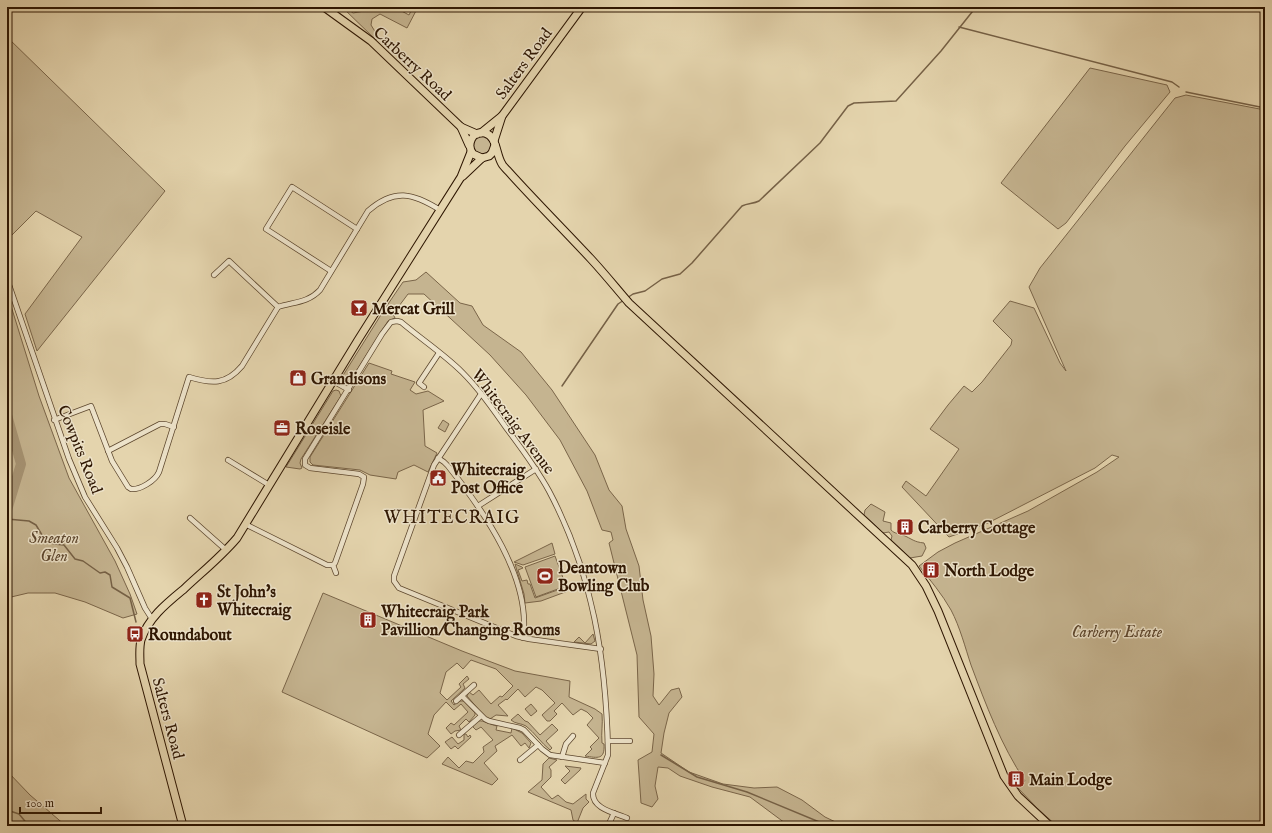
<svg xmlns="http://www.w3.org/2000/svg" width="1272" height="833" font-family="'IM FELL English',serif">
<rect width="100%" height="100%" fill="#e4d4ad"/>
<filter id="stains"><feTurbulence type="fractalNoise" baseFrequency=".005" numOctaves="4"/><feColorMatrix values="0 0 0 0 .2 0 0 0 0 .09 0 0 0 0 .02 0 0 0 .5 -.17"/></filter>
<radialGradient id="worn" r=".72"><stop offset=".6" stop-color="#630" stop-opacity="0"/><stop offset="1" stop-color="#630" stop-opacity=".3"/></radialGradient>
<g fill="#c5b490" stroke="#7a6549">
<polygon points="342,7 345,7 353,13 364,11 367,7 394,7 409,15 413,7 418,7 407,28 380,14 372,19 371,25 379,38 376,40"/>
<polygon points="7,37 165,191 37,351 25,314 82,237 36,211 7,240"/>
<polygon points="1090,68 1167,85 1170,92 1125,146 1066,223 1058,229 1001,183"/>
<path d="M1186,95L1265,110V826H1057L1037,808L1017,787L1025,781C1001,745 986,705 971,665C965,647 960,627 951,610C942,594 930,580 919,566L938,552L955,543L1028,511L1097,472L1119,457L1112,455L1095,468L988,523L949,537L902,487L906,481L926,496L959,449L930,429L948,405L964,386L972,392L982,382L1011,345L1012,340L993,321L1010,301L1034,308L1060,363L1066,371L1029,287L1040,268L1175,98Z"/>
<circle cx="482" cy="145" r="9"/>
<polygon points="426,272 460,303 472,306 483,325 521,352 552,390 595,455 609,490 622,506 626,529 639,566 643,600 651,636 654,674 653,696 659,705 671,690 679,688 682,697 669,713 664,733 661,753 689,772 723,784 754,788 777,787 802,800 825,817 844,826 789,826 750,797 712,787 680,776 668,768 658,767 655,786 658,799 652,807 641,803 638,760 652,752 654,734 639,717 637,655 609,543 613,540 611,532 602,530 587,491 560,440 526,395 490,355 424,294 408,294 393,314 395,318 388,321 350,381 345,381 342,380 342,377 384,310 403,282 416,280"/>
<polygon points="7,293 39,396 69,478 115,561 130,594 137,614 123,618 85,602 55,593 28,593 7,598"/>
<polygon points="369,363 392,371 391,374 415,382 410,390 416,394 428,391 444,401 423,410 425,446 437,453 428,472 414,465 398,472 396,479 370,475 360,470 313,465 310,462 310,457"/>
<polygon points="336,390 339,391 341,396 301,459 300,463 302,468 300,469 286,467 333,391"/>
<polygon points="443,420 449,424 445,432 438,428"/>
<path d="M871,504L885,512L883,521L891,523V530C895,534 898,533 903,535C912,539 914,542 924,543L926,548L922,556L910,558L891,540L892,536L889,532L883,533L864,515L865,510Z"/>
<polygon points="552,543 555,554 523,565 514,562"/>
<polygon points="555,556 566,586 536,597 525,567"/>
<polygon points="515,564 522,567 523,568 518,570 522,581 527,580 528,584 530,584 535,598 566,587 568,591 541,601 525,603 524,594"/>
<path d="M323,593L462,651L515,671L570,681L569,697L595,709L602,714C603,724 601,732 602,743L604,744C605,760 598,758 585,756L592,749L590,747L599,738L587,725L593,718L587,712L581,709L573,715L562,703L554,711L557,714L550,721H547L542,715L555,703L542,690L536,687L525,697L518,689L507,700L506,699L498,705L508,716L496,715L490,719L485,717L467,696L469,692L473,695L479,690L491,704L500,696L502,697L513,686L496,669L471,660L463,669L457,663L446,672L440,693L447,700L461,687L459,684L467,676L469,679L463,684L465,688L451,701L454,705L459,701H464L475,713V715L469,722L466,719L459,726L461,730L455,731L451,734L446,728L451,723L454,725L468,712L461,704L454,710L446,702L434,715L428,734L440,746L427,758L282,692Z"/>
<polygon points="593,634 595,641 591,644 574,642 579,637 585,643"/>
<polygon points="531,704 537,711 531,716 525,709"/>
<path d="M518,714L525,721L528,722L540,735L552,724L558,730L546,741L552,748L550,750C541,743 535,733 526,726C521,723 515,724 511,720Z"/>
<path d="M478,721C484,720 491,725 497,726L496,730L511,733L512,728L522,733L531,743L529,748L525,743L521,746L512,735L495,746L497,751L484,763L498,779L492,785L442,764L448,757L459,768L466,761L473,763L484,752L483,747L493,740L481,727L476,730L473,727V725Z"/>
<polygon points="464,734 466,734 468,737 470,735 471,737 458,749 455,746 451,749 445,742 452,737 458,744 464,740"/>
<polygon points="549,758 557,760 549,767 551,770 551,777 541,787 552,799 558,795 566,802 573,804 586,794 586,799 589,802 583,808 577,823 573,820 571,810 528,792 542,780 543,764"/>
<polygon points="565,766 581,768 580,770 565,784 561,780 570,771"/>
<polygon points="7,771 30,795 66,826 7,826"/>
</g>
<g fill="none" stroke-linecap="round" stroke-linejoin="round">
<g stroke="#766146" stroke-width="1.5">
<polyline points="959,27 1172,82 1179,87"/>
<polyline points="1186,92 1265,108"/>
<path d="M627,298L633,294L645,291L662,279L680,274L692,263L742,206C748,203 753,204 759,201L820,143L848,106L854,103L896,101L941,51L976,7"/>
<polyline points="562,386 618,304 624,300"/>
<polyline points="7,519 29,521 36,525 45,540 54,544 64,545 75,559 83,561 100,573 105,572 110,575 112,587 130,598 136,622"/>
<polyline points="661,755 697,777 747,792 829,826"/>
<polyline points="7,810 19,814 29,826"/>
</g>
<polyline stroke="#a69373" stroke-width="10" points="7,415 21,464 7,510"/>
<g stroke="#5c462d" stroke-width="6">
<g id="minor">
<polyline points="331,271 266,229 292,187 357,229"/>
<polyline points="214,275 229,261 278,307"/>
<polyline points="7,279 69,459 85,497 117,548 127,567 145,608 152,619"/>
<polyline points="333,381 349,390"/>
<polyline points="424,387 419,383 439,353"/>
<polyline points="481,394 434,465 394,576 394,581 399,588 516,636 529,639 601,649"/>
<path d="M54,420L91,406L112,461L128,487L131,489C140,490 155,481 159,472L189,377C212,384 226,385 242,366L278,307C293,302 308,303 320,290L368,211C394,188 413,193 440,210"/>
<polyline points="108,451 160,424 165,424 174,427"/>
<path d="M438,458L444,462L448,466C483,510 532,579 523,638"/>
<polyline points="228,460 269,485"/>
<polyline points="478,506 536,469"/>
<polyline points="190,518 226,550"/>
<path d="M245,524L327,565H333L335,563L363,484L364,477L359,474L310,468L305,465V459L382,334L391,322L397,321L401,322C421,339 444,354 462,372C479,389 493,409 507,429C522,449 537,469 549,491C593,574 606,659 608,751V755L593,793C592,809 616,813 627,818"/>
<polyline points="333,565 336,573"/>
<polyline points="462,696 485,719 489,721 520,728 524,730 542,749 550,755 605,763"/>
<polyline points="456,701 474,685"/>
<polyline points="459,735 481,716"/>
<polyline points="608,741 630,741"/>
<polyline points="562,757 566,744 573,736"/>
<polyline points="520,760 538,745"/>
<polyline points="608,826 614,813"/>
</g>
</g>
<g stroke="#2e1602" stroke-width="9">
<g id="primary">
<polyline points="324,7 371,41 461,127 477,134"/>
<polyline points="461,127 469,145"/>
<polyline points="481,133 502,116 582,7"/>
<polyline points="494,141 502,116"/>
<path d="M482,158L473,154C466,145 472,130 485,133C497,136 496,155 502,164C503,166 506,169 508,171C535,201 564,230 591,259C604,273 616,288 629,303L912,565L926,586L938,611L1004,776L1018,796L1050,826"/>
<polyline points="463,176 482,158 489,156 492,153 495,145"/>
<path d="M183,826L140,664C140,656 139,648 141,640C148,618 167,603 184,589C202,572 221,557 237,538L358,340L461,177L471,152"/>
</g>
</g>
<use href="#minor" stroke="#ede3ca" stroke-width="4.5"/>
<use href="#primary" stroke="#e4d4ad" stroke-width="7"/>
</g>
<defs>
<g id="bar-square" transform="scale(0.9)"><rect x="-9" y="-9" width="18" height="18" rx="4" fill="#8f2418" stroke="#ede3ca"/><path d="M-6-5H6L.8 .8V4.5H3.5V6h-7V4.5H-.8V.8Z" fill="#fff"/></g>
<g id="shop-square" transform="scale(0.9)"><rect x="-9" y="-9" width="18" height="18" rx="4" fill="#8f2418" stroke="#ede3ca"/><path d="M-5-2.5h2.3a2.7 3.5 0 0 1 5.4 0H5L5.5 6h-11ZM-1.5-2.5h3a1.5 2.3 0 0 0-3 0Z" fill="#fff"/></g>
<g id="office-square" transform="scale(0.9)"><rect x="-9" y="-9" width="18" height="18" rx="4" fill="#8f2418" stroke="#ede3ca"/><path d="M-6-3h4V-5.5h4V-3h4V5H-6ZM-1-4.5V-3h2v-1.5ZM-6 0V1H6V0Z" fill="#fff"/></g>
<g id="civic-square" transform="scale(0.9)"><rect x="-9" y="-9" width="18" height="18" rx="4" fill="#8f2418" stroke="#ede3ca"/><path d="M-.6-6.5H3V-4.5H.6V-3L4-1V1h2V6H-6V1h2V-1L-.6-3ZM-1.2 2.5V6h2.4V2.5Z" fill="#fff"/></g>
<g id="building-square" transform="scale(0.9)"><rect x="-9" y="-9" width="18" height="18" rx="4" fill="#8f2418" stroke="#ede3ca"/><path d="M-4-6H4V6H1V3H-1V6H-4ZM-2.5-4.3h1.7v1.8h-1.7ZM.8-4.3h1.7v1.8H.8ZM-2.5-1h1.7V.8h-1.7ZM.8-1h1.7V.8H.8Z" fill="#fff"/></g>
<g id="stadium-square" transform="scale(0.9)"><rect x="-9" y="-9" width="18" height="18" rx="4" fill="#8f2418" stroke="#ede3ca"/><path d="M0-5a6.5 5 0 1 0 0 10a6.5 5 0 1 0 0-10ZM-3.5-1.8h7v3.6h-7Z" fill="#fff"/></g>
<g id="church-square" transform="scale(0.9)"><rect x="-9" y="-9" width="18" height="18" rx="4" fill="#8f2418" stroke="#ede3ca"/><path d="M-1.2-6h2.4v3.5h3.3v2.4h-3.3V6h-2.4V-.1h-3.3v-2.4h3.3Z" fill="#fff"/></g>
<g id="bus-square" transform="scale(0.9)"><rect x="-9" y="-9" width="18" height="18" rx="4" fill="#8f2418" stroke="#ede3ca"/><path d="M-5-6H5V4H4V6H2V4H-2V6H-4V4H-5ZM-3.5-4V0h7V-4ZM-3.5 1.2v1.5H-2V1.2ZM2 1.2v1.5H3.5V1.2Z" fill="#fff"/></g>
</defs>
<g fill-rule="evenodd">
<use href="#bar-square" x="359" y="308"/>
<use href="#shop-square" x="298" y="378"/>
<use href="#office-square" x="282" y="428"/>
<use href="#civic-square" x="438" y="478"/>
<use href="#building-square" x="905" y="527"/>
<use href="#building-square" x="931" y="570"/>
<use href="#stadium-square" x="545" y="576"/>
<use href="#church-square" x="204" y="600"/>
<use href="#building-square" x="368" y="620"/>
<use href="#bus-square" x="135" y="634"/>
<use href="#building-square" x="1016" y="779"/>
</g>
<g text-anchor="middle" stroke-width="3" stroke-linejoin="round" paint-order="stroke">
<g font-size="16" fill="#2e1602" stroke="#ede3ca">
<text transform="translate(413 63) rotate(43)" y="6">Carberry Road</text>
<text transform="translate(523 63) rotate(-54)" y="6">Salters Road</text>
<text transform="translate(514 421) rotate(53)" y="6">Whitecraig Avenue</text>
<text transform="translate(81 449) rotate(68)" y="6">Cowpits Road</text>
<text transform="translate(169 718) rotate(75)" y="6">Salters Road</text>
</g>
<g font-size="16" font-weight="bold" fill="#2e1602" stroke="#ede3ca" text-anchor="start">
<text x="372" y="314">Mercat Grill</text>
<text x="311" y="384">Grandisons</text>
<text x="295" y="434">Roseisle</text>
<text x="451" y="475">Whitecraig<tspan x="451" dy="18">Post Office</tspan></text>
<text x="918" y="533">Carberry Cottage</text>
<text x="558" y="573">Deantown<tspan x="558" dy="18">Bowling Club</tspan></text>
<text x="944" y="576">North Lodge</text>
<text x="217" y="597">St John's<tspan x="217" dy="18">Whitecraig</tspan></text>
<text x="381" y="617">Whitecraig Park<tspan x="381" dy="18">Pavillion/Changing Rooms</tspan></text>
<text x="148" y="640">Roundabout</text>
<text x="1029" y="785">Main Lodge</text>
</g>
<g font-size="16" font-style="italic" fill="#5b452d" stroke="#ede3ca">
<text x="54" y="543">Smeaton<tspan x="54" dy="18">Glen</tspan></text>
<text x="1117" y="637">Carberry Estate</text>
</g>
<g font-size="18" letter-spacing="1" fill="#2e1602" stroke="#ede3ca">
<text x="452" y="523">WHITECRAIG</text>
</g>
</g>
<rect width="1272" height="833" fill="none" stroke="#e4d4ad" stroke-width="24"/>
<rect x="8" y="8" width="1256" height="817" fill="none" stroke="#2e1602" stroke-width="2"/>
<rect x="12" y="12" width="1248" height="809" fill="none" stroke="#2e1602"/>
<path d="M20 807v6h81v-6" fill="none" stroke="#2e1602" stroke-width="2"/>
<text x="26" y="807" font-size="12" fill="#2e1602" stroke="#ede3ca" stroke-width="3" paint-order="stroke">100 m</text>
<rect width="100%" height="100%" filter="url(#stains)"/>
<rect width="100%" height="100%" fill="url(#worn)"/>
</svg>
